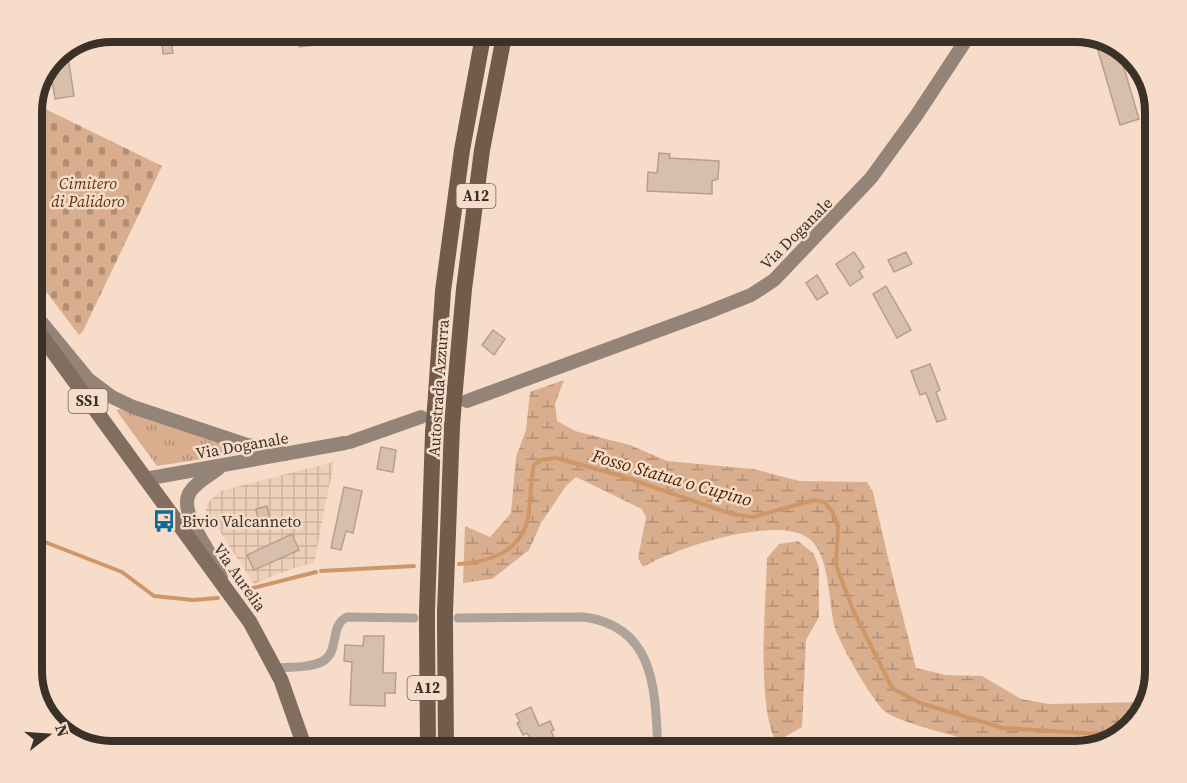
<svg xmlns="http://www.w3.org/2000/svg" width="1187" height="783" font-family="'Source Serif 4',serif">
<defs>
<pattern id="industrial-grid" width="8" height="8" patternUnits="userSpaceOnUse" patternTransform="scale(1.5)"><rect width="8" height="8" fill="#eecfb7"/><path d="M0 4h8M4 0v8" fill="none" stroke="#cdb29d"/></pattern>
<pattern id="grass-tufts" width="24" height="20" patternUnits="userSpaceOnUse" patternTransform="scale(1.5)"><rect width="24" height="20" fill="#d9ae8e"/><path d="M3 7l-1-3M5 7V3M7 7l1-3M15 17l-1-3M17 17v-4M19 17l1-3" fill="none" stroke="#b18e74"/></pattern>
<pattern id="wetland-marsh" width="20" height="14" patternUnits="userSpaceOnUse" patternTransform="scale(1.5)"><rect width="20" height="14" fill="#d9ae8e"/><path d="M1 5h8M5 5V1M11 12h8M15 12V8" fill="none" stroke="#b18e74"/></pattern>
<pattern id="cemetery-stones" width="16" height="16" patternUnits="userSpaceOnUse" patternTransform="scale(1.5)"><rect width="16" height="16" fill="#d9ae8e"/><path d="M2 7V4a2 2 0 0 1 4 0v3zM10 15v-3a2 2 0 0 1 4 0v3z" fill="#b18e74"/></pattern>
</defs>
<rect width="100%" height="100%" fill="#f6dcc9"/>
<polygon fill="url(#industrial-grid)" points="334,462 314,563 288,570 254,584 206,510 208,503 220,491"/>
<polygon fill="url(#grass-tufts)" points="120,409 229,445 234,454 157,466 116,410"/>
<g fill="url(#wetland-marsh)">
<path d="M564,380L555,404L557,421L575,431L630,445L667,461L753,469L799,481L867,482L873,492C886,552 901,610 916,668L946,675L982,676L1021,699L1049,704L1146,702C1137,732 1104,750 1072,751C1049,753 1022,755 999,751C987,750 973,742 961,738C939,731 906,724 887,713C875,706 840,644 835,628C828,605 831,549 805,536C771,517 675,548 643,567L638,558L646,517L642,509L576,477L566,486L541,523L529,550L492,579L463,583L465,526L490,537L511,513L516,457L526,430L530,392Z"/>
<path d="M798,541L814,554L819,568V617L806,640L802,727L776,742C756,703 766,604 767,558L779,544Z"/>
</g>
<polygon fill="url(#cemetery-stones)" points="33,103 162,166 83,331 79,335 32,273"/>
<g fill="none" stroke-linecap="round" stroke-linejoin="round">
<g stroke="#cf9668" stroke-width="4">
<polyline points="32,537 122,572 154,596 193,600 218,598"/>
<path d="M459,564C490,562 521,551 528,518C531,500 530,483 534,465L541,460L556,458L618,475L732,514L753,517L814,500L824,502L832,511L838,526L836,565L853,610L892,688L920,703L1003,728L1098,734L1127,730"/>
<polyline points="321,571 414,566"/>
<polyline points="245,590 316,572"/>
</g>
</g>
<g fill="#d8bfac" stroke="#b89f8d" stroke-width="1.5">
<polygon points="161,32 170,32 173,53 163,54"/>
<polygon points="297,32 331,32 333,43 299,47"/>
<polygon points="1094,37 1117,44 1139,119 1120,125"/>
<polygon points="67,50 74,96 55,99 50,67 55,55"/>
<polygon points="659,153 670,154 669,158 719,161 718,179 712,181 712,194 647,191 648,172 657,173"/>
<polygon points="854,252 864,267 859,271 863,277 850,286 836,264"/>
<polygon points="906,252 912,264 894,272 888,260"/>
<polygon points="817,275 828,293 817,300 806,283"/>
<polygon points="886,286 911,330 897,338 873,294"/>
<polygon points="493,330 505,339 494,355 482,345"/>
<polygon points="930,364 940,390 936,392 946,419 937,422 926,393 920,395 911,371"/>
<polygon points="381,447 396,450 393,472 377,469"/>
<polygon points="344,487 362,491 353,533 346,531 341,550 331,548"/>
<polygon points="267,506 271,525 260,527 256,509"/>
<polygon points="292,534 299,550 254,570 247,555"/>
<polygon points="364,636 384,636 383,673 396,673 395,693 385,693 385,706 350,705 352,662 344,661 345,645 363,646"/>
<polygon points="531,707 539,726 550,721 554,730 551,731 560,750 594,738 599,752 539,752 527,733 523,735 517,723 520,722 516,714"/>
</g>
<g fill="none" stroke-linecap="round" stroke-linejoin="round">
<g stroke="#aea39a" stroke-width="9">
<path d="M458,618L584,617C657,627 655,693 658,751"/>
<path d="M276,668C290,667 311,668 323,661C340,651 329,626 347,617L414,618"/>
</g>
<g stroke="#948478" stroke-width="14">
<polyline points="32,311 88,379 112,397 133,407 244,444 285,454"/>
<polyline points="467,401 706,313 751,295 774,280 871,178 916,116 972,31"/>
<polyline points="350,442 421,417"/>
<path d="M219,468C210,475 196,482 190,492C176,513 215,554 221,578"/>
<polyline points="145,479 345,443"/>
</g>
<polyline stroke="#816e5f" stroke-width="15" points="32,323 250,622 281,680 306,751"/>
<g stroke="#715b4a" stroke-width="16">
<polyline points="455,389 464,289 482,150 505,31"/>
<polyline points="436,395 443,291 462,150 484,31"/>
<polyline points="427,612 433,433"/>
<polyline points="445,612 452,426"/>
<polyline points="427,625 428,751"/>
<polyline points="445,625 446,751"/>
</g>
<g stroke="#715b4a" stroke-width="16">
<polyline points="452,426 455,389"/>
<polyline points="433,433 436,395"/>
<polyline points="427,612 427,625"/>
<polyline points="445,625 445,612"/>
</g>
</g>
<defs>
<g id="bus-bare" transform="scale(1.8)"><path d="M-5-6H5V4H4V6H2V4H-2V6H-4V4H-5ZM-3.5-4V0h7V-4ZM-3.5 1.2v1.5H-2V1.2ZM2 1.2v1.5H3.5V1.2Z" fill="#0d6a99" stroke="#f6dcc9" stroke-width="2.5" paint-order="stroke"/></g>
</defs>
<g fill-rule="evenodd">
<use href="#bus-bare" x="164" y="521"/>
</g>
<g text-anchor="middle" stroke-width="5" stroke-linejoin="round" paint-order="stroke">
<g fill="#f6dcc9" stroke="#726459" stroke-width="1.5">
<rect x="456.5" y="184" width="39" height="24" rx="4.5"/>
<rect x="68.5" y="389" width="39" height="24" rx="4.5"/>
<rect x="407.5" y="676" width="39" height="24" rx="4.5"/>
</g>
<g font-size="15" font-weight="bold" fill="#3a3129">
<text x="476" y="201">A12</text>
<text x="88" y="406">SS1</text>
<text x="427" y="693">A12</text>
</g>
<g font-size="16" font-style="italic" fill="#5b3411" stroke="#f6dcc9">
<text x="88" y="189">Cimitero<tspan x="88" dy="18">di Palidoro</tspan></text>
</g>
<g font-size="16" fill="#3a3129" stroke="#f6dcc9">
<text transform="translate(796 233) rotate(-45)" y="6">Via Doganale</text>
<text transform="translate(438 388) rotate(-86)" y="6">Autostrada Azzurra</text>
<text transform="translate(242 445) rotate(-10)" y="6">Via Doganale</text>
<text transform="translate(240 577) rotate(55)" y="6">Via Aurelia</text>
</g>
<g font-size="16" fill="#3a3129" stroke="#f6dcc9" text-anchor="start">
<text x="182" y="527">Bivio Valcanneto</text>
</g>
<g font-size="18" font-style="italic" fill="#4a2500" stroke="#f6dcc9">
<text transform="translate(672 478) rotate(16)" y="6">Fosso Statua o Cupino</text>
</g>
</g>
<path d="M0 0H1187V783H0ZM112 42H1075A70 70 0 0 1 1145 112V671A70 70 0 0 1 1075 741H112A70 70 0 0 1 42 671V112A70 70 0 0 1 112 42Z" fill="#f6dcc9" fill-rule="evenodd"/>
<path fill="none" stroke="#3a3129" stroke-width="8" d="M112 42H1075A70 70 0 0 1 1145 112V671A70 70 0 0 1 1075 741H112A70 70 0 0 1 42 671V112A70 70 0 0 1 112 42Z"/>
<g transform="translate(48 735) rotate(73)" stroke="#f6dcc9" stroke-width="4.5" paint-order="stroke">
<path d="M0-4.5L10 22L0 15L-10 22Z" fill="#3a3129"/>
<text y="-9" font-size="16" font-weight="bold" text-anchor="middle" fill="#3a3129">N</text>
</g>
</svg>
